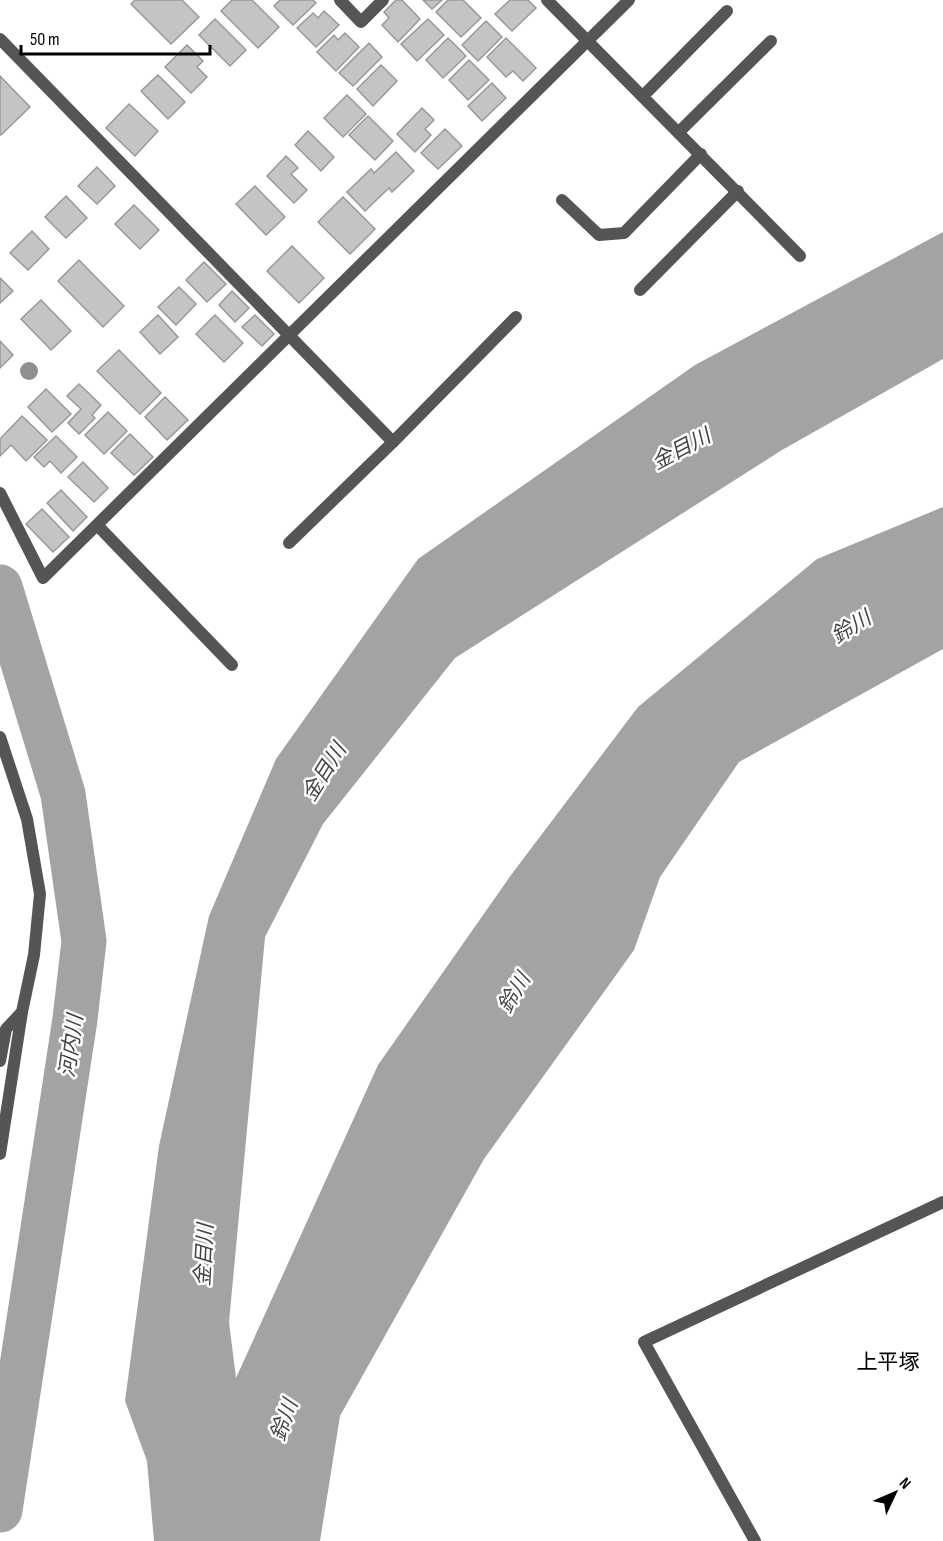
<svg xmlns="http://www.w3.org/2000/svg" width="943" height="1541" font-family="'Sofia Sans Condensed','Noto Sans JP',sans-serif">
<rect width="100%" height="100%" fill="#fff"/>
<polygon fill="#a3a3a3" points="943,232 943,359 782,450 455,658 323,824 265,937 229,1322 236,1378 378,1065 511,875 638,707 817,559 943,507 943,649 739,762 660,877 634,950 484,1159 340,1416 320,1541 154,1541 147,1461 125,1401 159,1146 209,916 276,759 418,559 695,365"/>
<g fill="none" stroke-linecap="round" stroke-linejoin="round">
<polyline stroke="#a3a3a3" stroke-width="45" points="0,587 63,794 84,941 75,1019 0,1510"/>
</g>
<g fill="#c4c4c4" stroke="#999" stroke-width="1.5">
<polygon points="135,0 182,0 199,17 171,44 131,4"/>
<polygon points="232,0 252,0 279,27 258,48 221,11"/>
<polygon points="280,0 313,0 316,3 293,25 274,6"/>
<polygon points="396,0 402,0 420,19 398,42 382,25 389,18 384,12"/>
<polygon points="423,0 442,0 432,9"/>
<polygon points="448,0 463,0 481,18 461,37 436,12"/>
<polygon points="510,0 528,0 536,8 512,31 495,14"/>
<polygon points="324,11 339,25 316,47 297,28 313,13 318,18"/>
<polygon points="215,19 246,50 230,66 199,35"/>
<polygon points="428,19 444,35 417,61 401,44"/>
<polygon points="486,21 502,37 478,61 462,45"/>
<polygon points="345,33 359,47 336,71 317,52 334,35 338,40"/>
<polygon points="448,38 466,56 443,78 426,60"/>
<polygon points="506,38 536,68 523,81 513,71 506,77 487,57"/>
<polygon points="369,43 382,57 353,86 339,73"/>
<polygon points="187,45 203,61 197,67 207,77 191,93 165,67"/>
<polygon points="469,60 489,80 468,100 449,80"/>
<polygon points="381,65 397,81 373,106 357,89"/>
<polygon points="158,75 185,102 168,119 141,91"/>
<polygon points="0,76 30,107 1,135 0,134"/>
<polygon points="492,83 506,98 482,121 468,106"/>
<polygon points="347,95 366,114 343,137 324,118"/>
<polygon points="129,104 158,131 135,156 106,128"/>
<polygon points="422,108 434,120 425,129 431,135 415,152 397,134"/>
<polygon points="368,116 393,141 375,160 349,135"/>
<polygon points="445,129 462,146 438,169 421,153"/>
<polygon points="308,131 334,157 321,171 295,145"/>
<polygon points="396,152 414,171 392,192 389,188 365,211 347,192 371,169 374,173"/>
<polygon points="286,156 298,168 291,174 307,190 294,203 267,176"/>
<polygon points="97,167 115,186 97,204 78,186"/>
<polygon points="255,186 285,217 266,235 236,204"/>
<polygon points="66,196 87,218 66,238 45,217"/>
<polygon points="343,197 375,229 350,254 318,222"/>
<polygon points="134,205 159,230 140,249 115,224"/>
<polygon points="32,231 49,249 28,270 10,253"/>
<polygon points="292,246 324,278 299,303 267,271"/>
<polygon points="79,260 124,306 103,327 58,281"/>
<polygon points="204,262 226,284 207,302 186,280"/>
<polygon points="0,278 13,291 0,303"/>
<polygon points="179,287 196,304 176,325 158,307"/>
<polygon points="232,291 249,308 235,322 219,305"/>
<polygon points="41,300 71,331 51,350 21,319"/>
<polygon points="158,315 178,337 160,354 140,332"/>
<polygon points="215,315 243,343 224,362 196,334"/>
<polygon points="255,315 274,334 262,346 242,327"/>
<polygon points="0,341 13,355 0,368"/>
<polygon points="119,350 161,393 140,414 97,371"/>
<polygon points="79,384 101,405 92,415 95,418 79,434 68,423 81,409 67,396"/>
<polygon points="46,389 71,414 52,432 28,407"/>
<polygon points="165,397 188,420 167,440 145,417"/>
<polygon points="108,412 127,431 104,454 85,435"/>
<polygon points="22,416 47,440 26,461 11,445 0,456 0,439"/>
<polygon points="130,434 153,457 134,475 111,453"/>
<polygon points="56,436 77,457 61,473 50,461 44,467 34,457"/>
<polygon points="83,462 108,488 94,502 68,477"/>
<polygon points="61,490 87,517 73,531 47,503"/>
<polygon points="42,509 69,537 53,552 26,524"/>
</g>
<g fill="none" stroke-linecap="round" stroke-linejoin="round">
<g stroke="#555" stroke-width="12">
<polyline points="340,0 361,22 383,0"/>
<polyline points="643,96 727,11"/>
<polyline points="679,132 771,41"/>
<polyline points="562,200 599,235 624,233 701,154"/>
<polyline points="640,290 738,191"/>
<polyline points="98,526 232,665"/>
</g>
<g stroke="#555" stroke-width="12">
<polyline points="547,0 800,256"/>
<polyline points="0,39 393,442 289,543"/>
<polyline points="393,442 516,317"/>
<polyline points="0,493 43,578 629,0"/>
<polyline points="0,737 27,819 40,894 34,955 22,1012 0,1154"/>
<polyline points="0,1061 6,1029 22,1012"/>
<polyline points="755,1541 644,1342 943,1202"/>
</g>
</g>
<circle fill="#8f8f8f" cx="29" cy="371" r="9"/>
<g text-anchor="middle" stroke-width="5" stroke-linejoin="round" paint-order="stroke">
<g font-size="21" font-style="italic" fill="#444" stroke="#fff">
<text transform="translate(681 449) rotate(-28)" y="7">金目川</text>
<text transform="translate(851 627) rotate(-32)" y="7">鈴川</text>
<text transform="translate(324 772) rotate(-58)" y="7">金目川</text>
<text transform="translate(514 993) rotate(-59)" y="7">鈴川</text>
<text transform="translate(71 1046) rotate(-82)" y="7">河内川</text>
<text transform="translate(204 1255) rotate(-87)" y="7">金目川</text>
<text transform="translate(284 1420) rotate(-70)" y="7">鈴川</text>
</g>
<g font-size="21" fill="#000" stroke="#fff">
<text x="888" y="1369">上平塚</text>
</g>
</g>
<g transform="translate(895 1493) rotate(46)" stroke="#ffffff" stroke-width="4.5" paint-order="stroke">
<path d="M0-4.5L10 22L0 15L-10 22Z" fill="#000000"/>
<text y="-9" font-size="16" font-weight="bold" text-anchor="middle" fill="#000000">N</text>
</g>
<path d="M21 45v9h189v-9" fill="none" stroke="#000000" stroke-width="3"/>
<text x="30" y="45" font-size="18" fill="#000000" stroke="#ffffff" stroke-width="4.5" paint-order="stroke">50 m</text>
</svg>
